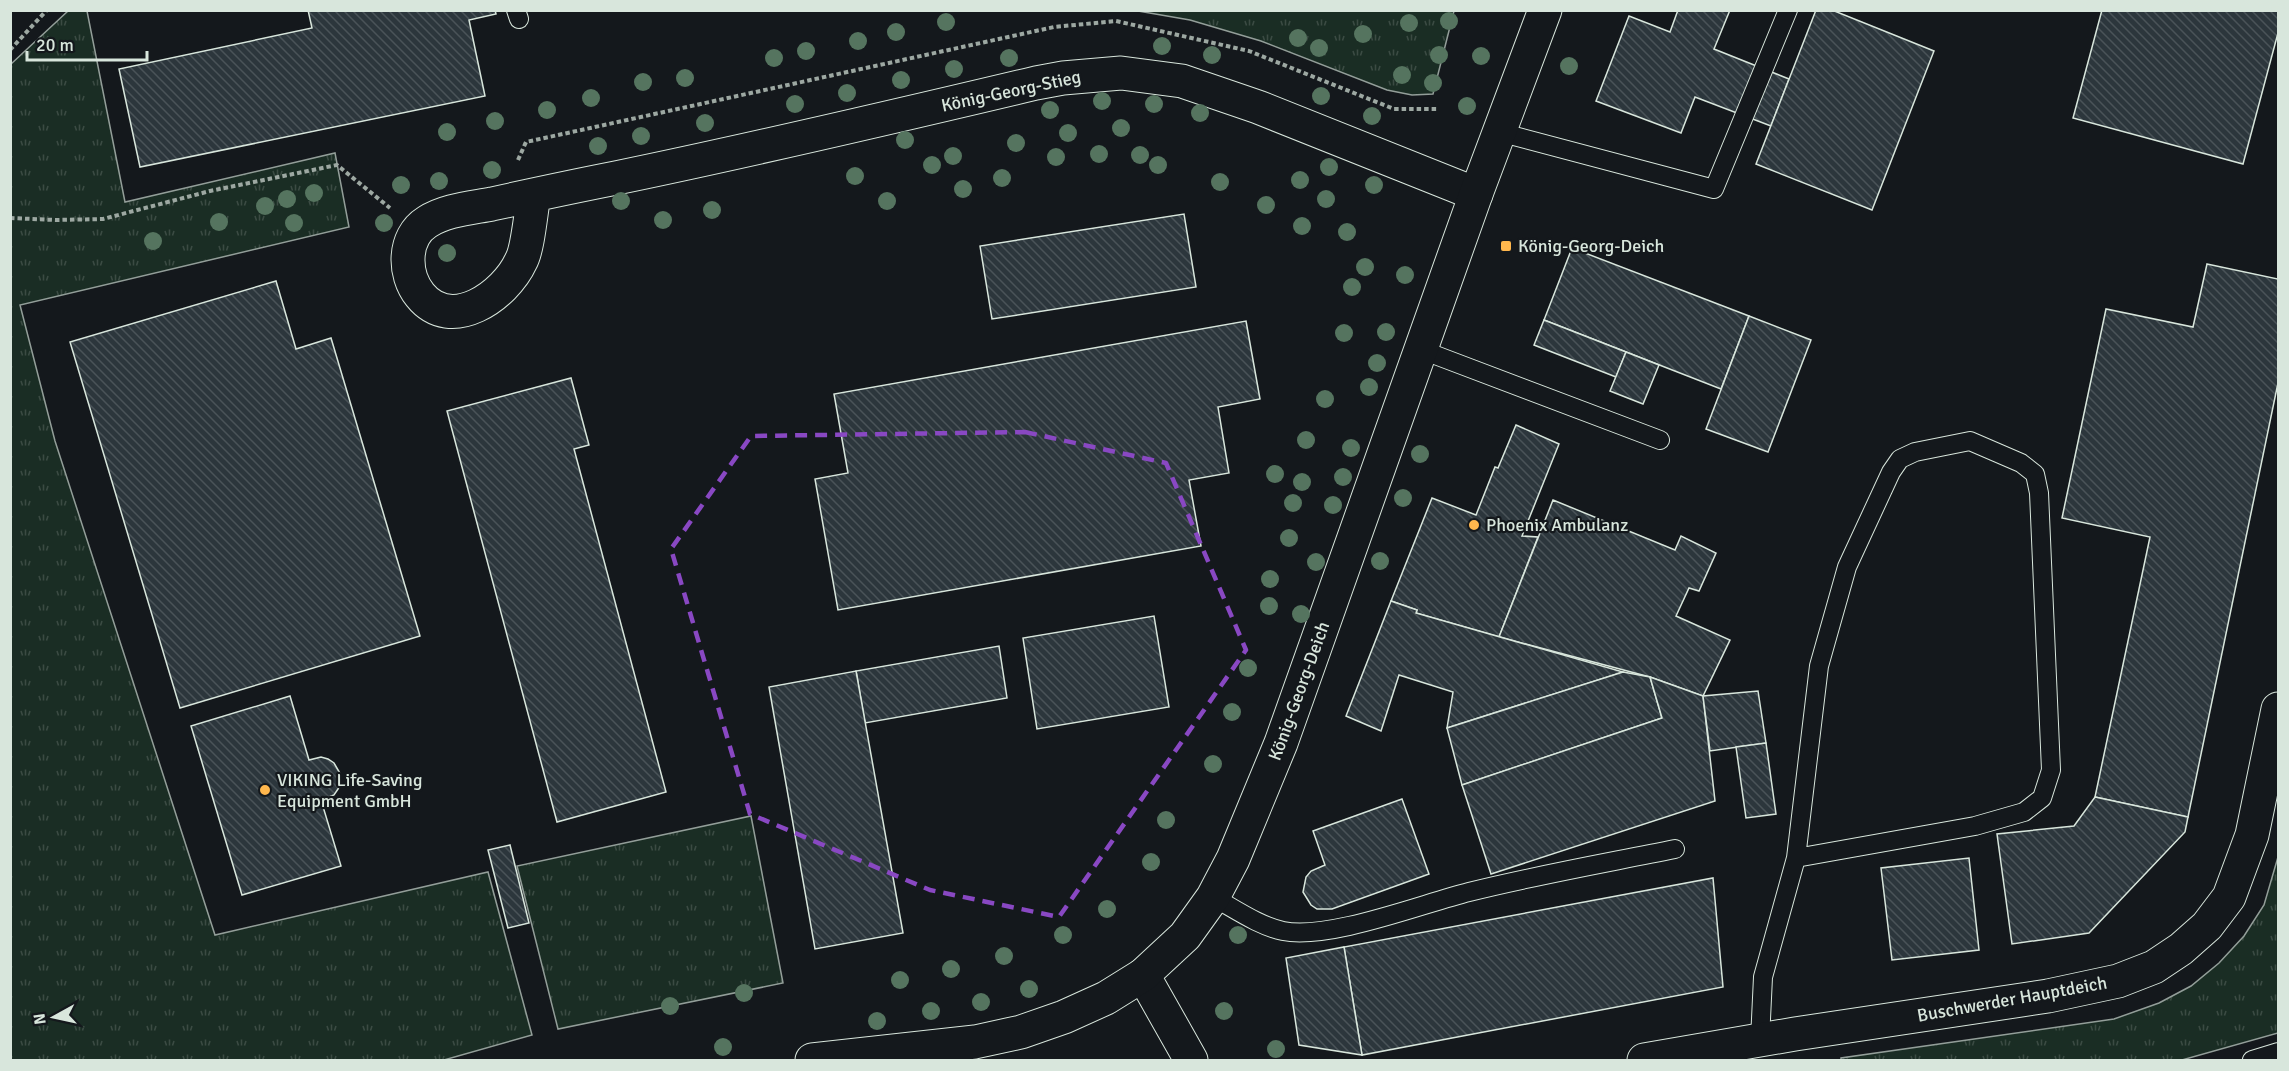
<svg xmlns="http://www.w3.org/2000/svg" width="2289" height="1071" font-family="Signika,sans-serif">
<defs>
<pattern id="grass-tufts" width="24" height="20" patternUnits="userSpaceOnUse" patternTransform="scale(1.5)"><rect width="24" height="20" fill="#1a2d24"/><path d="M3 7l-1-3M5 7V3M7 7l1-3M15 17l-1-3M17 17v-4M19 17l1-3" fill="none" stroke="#3b4b43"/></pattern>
<pattern id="building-back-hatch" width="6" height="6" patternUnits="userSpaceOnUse" patternTransform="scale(1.5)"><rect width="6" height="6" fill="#2c363c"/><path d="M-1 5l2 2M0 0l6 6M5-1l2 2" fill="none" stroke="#4a5358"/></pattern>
</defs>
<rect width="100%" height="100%" fill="#14181c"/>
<g fill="url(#grass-tufts)" stroke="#939e99" stroke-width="1.5">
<polygon points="68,11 87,11 125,202 335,153 349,227 20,305 55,441 215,935 488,872 532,1035 444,1060 11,1060 11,64"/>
<polygon points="1138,11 1454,11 1433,94 1412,95 1387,90 1261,41 1190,20"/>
<polygon points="751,816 783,983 558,1029 517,866"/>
<polygon points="2278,857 2278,1033 2182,1060 1841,1060 1841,1058 2114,1019 2159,1003 2191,986 2219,963 2244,936 2264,905"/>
</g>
<g fill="url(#building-back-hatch)" stroke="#d8e6dc" stroke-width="1.5">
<polygon points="308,10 495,10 496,14 469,20 485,96 140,167 119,69 312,28"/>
<polygon points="1678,10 1730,10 1714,49 1789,79 1771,126 1695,97 1681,133 1596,101 1629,16 1670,32"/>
<polygon points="1816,10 1832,10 1934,51 1872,210 1756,164"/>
<polygon points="2102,10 2278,10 2278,33 2243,164 2073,118"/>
<polygon points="1184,214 1196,287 992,319 980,246"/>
<polygon points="1572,248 1749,316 1721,389 1544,320"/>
<polygon points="2207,264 2278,279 2278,383 2188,817 2095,797 2150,537 2062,518 2106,309 2193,327"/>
<polygon points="276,281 296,349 331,338 420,636 180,708 70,342"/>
<polygon points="1749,316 1811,340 1768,452 1706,429"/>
<polygon points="1544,320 1626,352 1616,377 1534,345"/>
<polygon points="1246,321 1260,399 1218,407 1229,473 1189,480 1201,546 838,610 815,479 848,473 834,394"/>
<polygon points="1626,352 1659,365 1643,404 1610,391"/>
<polygon points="571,378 589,445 574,449 666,792 557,822 447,411"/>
<polygon points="1516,425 1559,444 1522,536 1538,537 1499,637 1416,613 1417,610 1391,601 1432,498 1476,515 1495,467 1498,468"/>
<polygon points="1553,500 1675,550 1681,536 1716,553 1699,591 1689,588 1676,616 1730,640 1703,696 1650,677 1499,637"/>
<polygon points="1391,601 1417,610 1416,613 1623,672 1447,728 1453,692 1399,675 1381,731 1346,716"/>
<polygon points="1154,616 1169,707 1037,729 1023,638"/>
<polygon points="999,646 1007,698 865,723 856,671"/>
<polygon points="856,671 903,933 815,949 769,687"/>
<polygon points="1623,672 1650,677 1662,718 1462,785 1447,728"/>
<polygon points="1650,677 1703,696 1715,801 1491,874 1462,785 1662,718"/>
<polygon points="1758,691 1766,743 1710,751 1703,696"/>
<polygon points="290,696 309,760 321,757 328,759 334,763 341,775 341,783 338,789 334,795 321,800 341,866 242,895 191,726"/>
<polygon points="1766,743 1776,814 1746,818 1736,747"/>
<polygon points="2095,797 2188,817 2185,832 2089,933 2012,944 1997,834 2074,826"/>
<polygon points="1402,799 1429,874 1332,909 1317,909 1311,905 1303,892 1306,877 1311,871 1325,865 1313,831"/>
<polygon points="510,845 529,923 508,928 488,850"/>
<polygon points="1969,858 1979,950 1892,960 1881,868"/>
<polygon points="1713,878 1723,987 1362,1055 1344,947"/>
<polygon points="1344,947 1362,1055 1299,1045 1286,958"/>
</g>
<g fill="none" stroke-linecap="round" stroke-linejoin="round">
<g stroke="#d8e6dc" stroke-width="20">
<g id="lane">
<polyline points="516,10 519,19"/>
<polyline points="1499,132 1714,189 1788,10"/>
<polyline points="1422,350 1660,440"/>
<path d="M1213,897C1235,909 1259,926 1283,931C1330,940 1421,904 1469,892C1537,875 1606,863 1675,849"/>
<polyline points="1760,1040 1763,977 1796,858 1819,666 1847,567 1891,472 1900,459 1915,452 1970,441 2021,463 2035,474 2039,493 2051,770 2042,798 2024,812 1975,826 1796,858"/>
<polyline points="2252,1060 2278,1052"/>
</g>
</g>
<g stroke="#d8e6dc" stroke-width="35">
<g id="street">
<path d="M534,195C531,210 528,249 521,261C505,296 451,334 420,295C403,274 403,237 427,222C445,210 471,208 492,204C533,195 575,186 616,178C757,149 897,116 1036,83L1063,78L1121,73L1182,81L1258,107L1476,194"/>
<polyline points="1143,975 1191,1060"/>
<polyline points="1644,1060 1795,1034 2048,996 2118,981 2154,967 2181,949 2207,926 2229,897 2252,835 2278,709"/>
</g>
</g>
<g stroke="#d8e6dc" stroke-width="35">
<polyline id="secondary" points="812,1060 975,1042 1021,1032 1064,1017 1106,998 1143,975 1185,936 1213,897 1233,859 1281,743 1476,194 1545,10"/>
</g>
<g stroke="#9da8a2" stroke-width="4" stroke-dasharray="4.5 3" stroke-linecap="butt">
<polyline points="10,50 47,10"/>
<polyline points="518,160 526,142 1054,27 1116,21 1249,51 1394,109 1438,109"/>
<polyline points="10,218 55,220 103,219 210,191 337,165 390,208"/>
</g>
<use href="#lane" stroke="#14181c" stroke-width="18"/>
<use href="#street" stroke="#14181c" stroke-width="33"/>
<use href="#secondary" stroke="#14181c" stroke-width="33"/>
</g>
<g fill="#55745f">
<circle cx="1449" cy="21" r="9"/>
<circle cx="946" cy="22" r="9"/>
<circle cx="1409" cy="23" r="9"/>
<circle cx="896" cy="32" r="9"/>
<circle cx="1363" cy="34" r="9"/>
<circle cx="1298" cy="38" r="9"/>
<circle cx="858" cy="41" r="9"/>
<circle cx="1162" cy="46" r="9"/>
<circle cx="1319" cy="48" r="9"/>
<circle cx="806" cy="51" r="9"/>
<circle cx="1212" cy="55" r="9"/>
<circle cx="1439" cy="55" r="9"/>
<circle cx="1481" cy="56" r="9"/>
<circle cx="774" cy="58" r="9"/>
<circle cx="1009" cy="58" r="9"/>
<circle cx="1569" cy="66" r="9"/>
<circle cx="954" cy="69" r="9"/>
<circle cx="1402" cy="75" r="9"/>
<circle cx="685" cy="78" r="9"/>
<circle cx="901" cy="80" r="9"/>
<circle cx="643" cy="82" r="9"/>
<circle cx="1433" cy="83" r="9"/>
<circle cx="847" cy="93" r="9"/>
<circle cx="1321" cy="96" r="9"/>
<circle cx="591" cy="98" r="9"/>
<circle cx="1102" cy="101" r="9"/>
<circle cx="795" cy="104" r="9"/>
<circle cx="1154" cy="104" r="9"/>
<circle cx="1467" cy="106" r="9"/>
<circle cx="547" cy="110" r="9"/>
<circle cx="1050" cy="110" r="9"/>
<circle cx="1200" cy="113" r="9"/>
<circle cx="1372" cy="116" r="9"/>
<circle cx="495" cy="121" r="9"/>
<circle cx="705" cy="123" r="9"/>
<circle cx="1121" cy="128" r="9"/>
<circle cx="447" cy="132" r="9"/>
<circle cx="1068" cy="133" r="9"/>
<circle cx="641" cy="136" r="9"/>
<circle cx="905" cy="140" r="9"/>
<circle cx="1016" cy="143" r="9"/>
<circle cx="598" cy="146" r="9"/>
<circle cx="1099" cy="154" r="9"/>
<circle cx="1140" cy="155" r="9"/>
<circle cx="953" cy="156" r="9"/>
<circle cx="1056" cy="157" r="9"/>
<circle cx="932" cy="165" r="9"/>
<circle cx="1158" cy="165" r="9"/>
<circle cx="1329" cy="167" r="9"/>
<circle cx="492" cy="170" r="9"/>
<circle cx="855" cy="176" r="9"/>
<circle cx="1002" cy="178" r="9"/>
<circle cx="1300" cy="180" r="9"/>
<circle cx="439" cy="181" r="9"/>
<circle cx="1220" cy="182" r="9"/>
<circle cx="401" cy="185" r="9"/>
<circle cx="1374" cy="185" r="9"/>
<circle cx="963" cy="189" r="9"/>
<circle cx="314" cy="193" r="9"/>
<circle cx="287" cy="199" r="9"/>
<circle cx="1326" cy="199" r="9"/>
<circle cx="621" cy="201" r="9"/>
<circle cx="887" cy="201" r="9"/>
<circle cx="1266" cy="205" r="9"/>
<circle cx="265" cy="206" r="9"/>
<circle cx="712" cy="210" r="9"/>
<circle cx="663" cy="220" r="9"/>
<circle cx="219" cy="222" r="9"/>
<circle cx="294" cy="223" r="9"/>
<circle cx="384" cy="223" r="9"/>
<circle cx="1302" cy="226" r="9"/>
<circle cx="1347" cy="232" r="9"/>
<circle cx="153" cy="241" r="9"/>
<circle cx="447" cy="253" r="9"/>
<circle cx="1365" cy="267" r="9"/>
<circle cx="1405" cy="275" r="9"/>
<circle cx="1352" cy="287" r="9"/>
<circle cx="1386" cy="332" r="9"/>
<circle cx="1344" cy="333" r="9"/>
<circle cx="1377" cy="363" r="9"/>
<circle cx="1369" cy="387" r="9"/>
<circle cx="1325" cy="399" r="9"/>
<circle cx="1306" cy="440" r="9"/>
<circle cx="1351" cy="448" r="9"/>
<circle cx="1420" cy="454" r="9"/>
<circle cx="1275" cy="474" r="9"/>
<circle cx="1343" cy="477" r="9"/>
<circle cx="1302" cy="482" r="9"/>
<circle cx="1403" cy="498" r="9"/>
<circle cx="1293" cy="503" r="9"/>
<circle cx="1333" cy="505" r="9"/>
<circle cx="1289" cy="538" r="9"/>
<circle cx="1380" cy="561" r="9"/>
<circle cx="1316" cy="562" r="9"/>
<circle cx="1270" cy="579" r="9"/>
<circle cx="1269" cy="606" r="9"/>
<circle cx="1301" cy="614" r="9"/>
<circle cx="1248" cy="668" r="9"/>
<circle cx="1232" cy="712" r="9"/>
<circle cx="1213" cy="764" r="9"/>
<circle cx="1166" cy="820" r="9"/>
<circle cx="1151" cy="862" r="9"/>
<circle cx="1107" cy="909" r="9"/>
<circle cx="1063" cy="935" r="9"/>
<circle cx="1238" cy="935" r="9"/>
<circle cx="1004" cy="956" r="9"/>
<circle cx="951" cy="969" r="9"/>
<circle cx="900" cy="980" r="9"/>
<circle cx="1029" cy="989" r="9"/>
<circle cx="744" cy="993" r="9"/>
<circle cx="981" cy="1002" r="9"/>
<circle cx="670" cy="1006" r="9"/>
<circle cx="931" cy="1011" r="9"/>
<circle cx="1224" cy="1011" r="9"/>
<circle cx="877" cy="1021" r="9"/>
<circle cx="723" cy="1047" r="9"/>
<circle cx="1276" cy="1049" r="9"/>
</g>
<path fill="none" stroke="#8948c3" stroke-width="4.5" stroke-dasharray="12 8" stroke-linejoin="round" d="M1025,432L1166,463L1246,650L1059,917L930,890L750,814L671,549L751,436Z"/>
<g fill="#ffb74d" stroke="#14181c" stroke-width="2">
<rect x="1500" y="240" width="12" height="12" rx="3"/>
<circle cx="1474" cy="525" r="6"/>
<circle cx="265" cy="790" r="6"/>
</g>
<g text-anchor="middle" stroke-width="4.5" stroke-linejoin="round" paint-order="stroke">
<g font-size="18" fill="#d8e6dc" stroke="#14181c">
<text transform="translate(1011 91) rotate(-12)" y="6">König-Georg-Stieg</text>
<text transform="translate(1299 691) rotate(-70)" y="6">König-Georg-Deich</text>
<text transform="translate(2012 999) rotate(-10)" y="6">Buschwerder Hauptdeich</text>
</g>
<g font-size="18" fill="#d8e6dc" stroke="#14181c" text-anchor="start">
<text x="1518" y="252">König-Georg-Deich</text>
<text x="1486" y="531">Phoenix Ambulanz</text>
<text x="277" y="786">VIKING Life-Saving<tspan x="277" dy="21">Equipment GmbH</tspan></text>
</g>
</g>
<rect width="2289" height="1071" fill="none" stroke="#d8e6dc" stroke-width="24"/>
<g transform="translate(54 1017) rotate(262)" stroke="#14181c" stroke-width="4.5" paint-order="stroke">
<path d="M0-4.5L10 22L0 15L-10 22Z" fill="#d8e6dc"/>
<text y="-9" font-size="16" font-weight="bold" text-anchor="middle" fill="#d8e6dc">N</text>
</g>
<path d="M27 51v9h120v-9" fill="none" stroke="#d8e6dc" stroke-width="3"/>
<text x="36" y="51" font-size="18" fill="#d8e6dc" stroke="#14181c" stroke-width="4.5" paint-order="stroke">20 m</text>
</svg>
